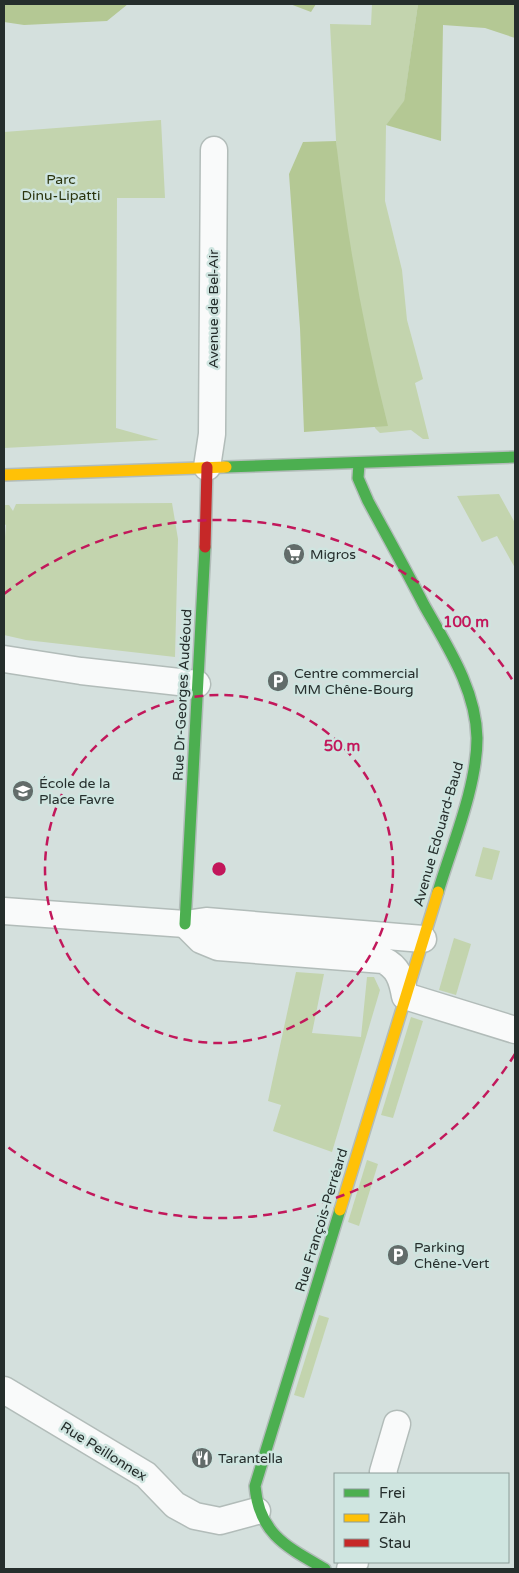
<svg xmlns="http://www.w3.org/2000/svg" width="519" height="1573" font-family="'Varela Round',sans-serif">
<rect width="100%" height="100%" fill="#d4e0dd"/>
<g fill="#c3d4ae">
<polygon points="372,4 418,4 404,102 386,125 385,201 402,270 407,320 423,379 415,383 429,439 423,439 411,430 380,433 375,428 340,217 330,24 371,25"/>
<polygon points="161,120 165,198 117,198 116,428 159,440 4,448 4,132"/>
<polygon points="499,494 515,523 515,568 497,536 482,542 457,496"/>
<polygon points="172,503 178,539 175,657 26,640 4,635 4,549 6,525 4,524 4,505 9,505 13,511 16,504"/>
<polygon points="483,847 500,851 492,880 475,876"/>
<polygon points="454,938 471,944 456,995 439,990"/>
<polygon points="296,972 324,974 312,1033 361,1037 367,977 374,977 380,990 332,1152 273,1131 281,1105 268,1101"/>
<polygon points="411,1017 423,1021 393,1118 381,1115"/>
<polygon points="367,1160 378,1164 359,1226 348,1222"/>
<polygon points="319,1315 329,1318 304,1398 294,1395"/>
</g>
<g fill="#b4c894">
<polygon points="4,4 128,4 107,21 24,25 4,22"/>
<polygon points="290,4 316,4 311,12"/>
<polygon points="418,4 515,4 515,38 485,28 443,25 441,141 386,125 404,101"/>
<path d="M336,141C347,237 364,332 388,426L304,432L300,328L289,174L303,142Z"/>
</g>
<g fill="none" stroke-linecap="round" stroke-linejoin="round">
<g stroke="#b2bcb9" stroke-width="29">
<g id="street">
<polyline points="207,467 212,434 214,150"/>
<polyline points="4,659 81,671 197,684"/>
<polyline points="4,911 185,924 206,921 423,939"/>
<path d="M185,924L201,940L218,947L383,960C398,967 402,979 405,996L515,1030"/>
<polyline points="4,1390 146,1475 175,1505 195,1516 220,1521 257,1511"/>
<polyline points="384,1474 383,1472 397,1424"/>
<polyline points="350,1569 355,1562"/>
</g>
</g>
<g stroke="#b2bcb9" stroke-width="14">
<g id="fast">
<path d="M359,464L358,478L368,501C387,536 406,570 424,605C447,646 476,689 477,738C477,787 452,845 438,892"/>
<polyline points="226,467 515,457"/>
<polyline points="185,924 205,547"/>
<path d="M325,1569C287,1547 259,1534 255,1486L340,1210"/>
</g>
</g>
<g stroke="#b2bcb9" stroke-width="14">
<g id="slow">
<polyline points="4,475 226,467"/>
<polyline points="340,1210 438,892"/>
</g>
</g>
<g stroke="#b2bcb9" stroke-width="14">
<polyline id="jam" points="205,547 207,467"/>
</g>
<use href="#street" stroke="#f9fafa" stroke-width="26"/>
<use href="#fast" stroke="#4caf50" stroke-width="11"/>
<use href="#slow" stroke="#ffc107" stroke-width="11"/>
<use href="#jam" stroke="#c62828" stroke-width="11"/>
</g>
<g fill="none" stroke="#c2185b" stroke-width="2.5" stroke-dasharray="9 6">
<circle cx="219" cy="869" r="174"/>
<path d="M515 1054A349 349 0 0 1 4 1144M4 594A349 349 0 0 1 515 684"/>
</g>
<defs>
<g id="supermarket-disc" transform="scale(1.125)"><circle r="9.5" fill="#626c6a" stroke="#cfe5e0"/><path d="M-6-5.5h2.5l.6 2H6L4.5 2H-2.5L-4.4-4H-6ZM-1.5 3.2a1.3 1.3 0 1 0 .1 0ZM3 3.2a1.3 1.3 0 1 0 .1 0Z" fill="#fff"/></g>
<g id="parking-disc" transform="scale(1.125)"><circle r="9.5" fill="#626c6a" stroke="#cfe5e0"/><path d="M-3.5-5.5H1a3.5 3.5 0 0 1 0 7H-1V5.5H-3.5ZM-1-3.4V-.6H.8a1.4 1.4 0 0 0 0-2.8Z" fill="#fff"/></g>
<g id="school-disc" transform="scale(1.125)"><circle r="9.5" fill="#626c6a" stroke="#cfe5e0"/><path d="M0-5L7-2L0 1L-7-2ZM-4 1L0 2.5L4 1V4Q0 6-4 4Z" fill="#fff"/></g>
<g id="restaurant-disc" transform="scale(1.125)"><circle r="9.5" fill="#626c6a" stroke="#cfe5e0"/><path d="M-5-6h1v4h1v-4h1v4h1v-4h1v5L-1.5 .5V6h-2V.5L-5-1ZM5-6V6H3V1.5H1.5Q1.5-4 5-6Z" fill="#fff"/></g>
</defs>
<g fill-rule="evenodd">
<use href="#supermarket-disc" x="294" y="554"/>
<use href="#parking-disc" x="278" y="681"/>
<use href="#school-disc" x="23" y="791"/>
<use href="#parking-disc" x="398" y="1255"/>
<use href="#restaurant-disc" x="202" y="1458"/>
</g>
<g text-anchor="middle" stroke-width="5" stroke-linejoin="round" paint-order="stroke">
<g font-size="14" fill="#2a340e" stroke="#cfe5e0">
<text x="61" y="184">Parc<tspan x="61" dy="16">Dinu-Lipatti</tspan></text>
</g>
<g font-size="14" fill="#252e2c" stroke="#cfe5e0">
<text transform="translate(213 309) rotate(-90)" y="5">Avenue de Bel-Air</text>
<text transform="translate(182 695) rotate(-87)" y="5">Rue Dr-Georges Audéoud</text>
<text transform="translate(438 834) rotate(-74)" y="5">Avenue Edouard-Baud</text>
<text transform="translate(321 1220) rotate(-73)" y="5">Rue François-Perréard</text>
<text transform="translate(104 1451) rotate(32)" y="5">Rue Peillonnex</text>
</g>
<g font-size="14" fill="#252e2c" stroke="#cfe5e0" text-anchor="start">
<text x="310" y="559">Migros</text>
<text x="294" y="678">Centre commercial<tspan x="294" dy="16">MM Chêne-Bourg</tspan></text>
<text x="39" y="788">École de la<tspan x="39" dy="16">Place Favre</tspan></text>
<text x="414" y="1252">Parking<tspan x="414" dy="16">Chêne-Vert</tspan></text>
<text x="218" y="1463">Tarantella</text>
</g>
</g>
<circle cx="219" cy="869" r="8" fill="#c2185b" stroke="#cfe5e0" stroke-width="2.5"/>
<g font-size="15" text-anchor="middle" font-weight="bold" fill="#c2185b" stroke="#cfe5e0" stroke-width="5" stroke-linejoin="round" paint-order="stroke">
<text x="466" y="627">100 m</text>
<text x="342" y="751">50 m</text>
</g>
<rect width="519" height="1573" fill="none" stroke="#252e2c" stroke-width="10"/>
<rect x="334" y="1473" width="175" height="90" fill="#cfe5e0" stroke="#8b9c98"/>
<rect x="344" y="1489" width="25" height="8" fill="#4caf50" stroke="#8b9c98"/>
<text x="379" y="1498" font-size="15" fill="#252e2c">Frei</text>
<rect x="344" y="1514" width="25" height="8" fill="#ffc107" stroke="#8b9c98"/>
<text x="379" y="1523" font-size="15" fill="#252e2c">Zäh</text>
<rect x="344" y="1539" width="25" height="8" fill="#c62828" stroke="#8b9c98"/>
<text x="379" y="1548" font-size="15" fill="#252e2c">Stau</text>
</svg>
